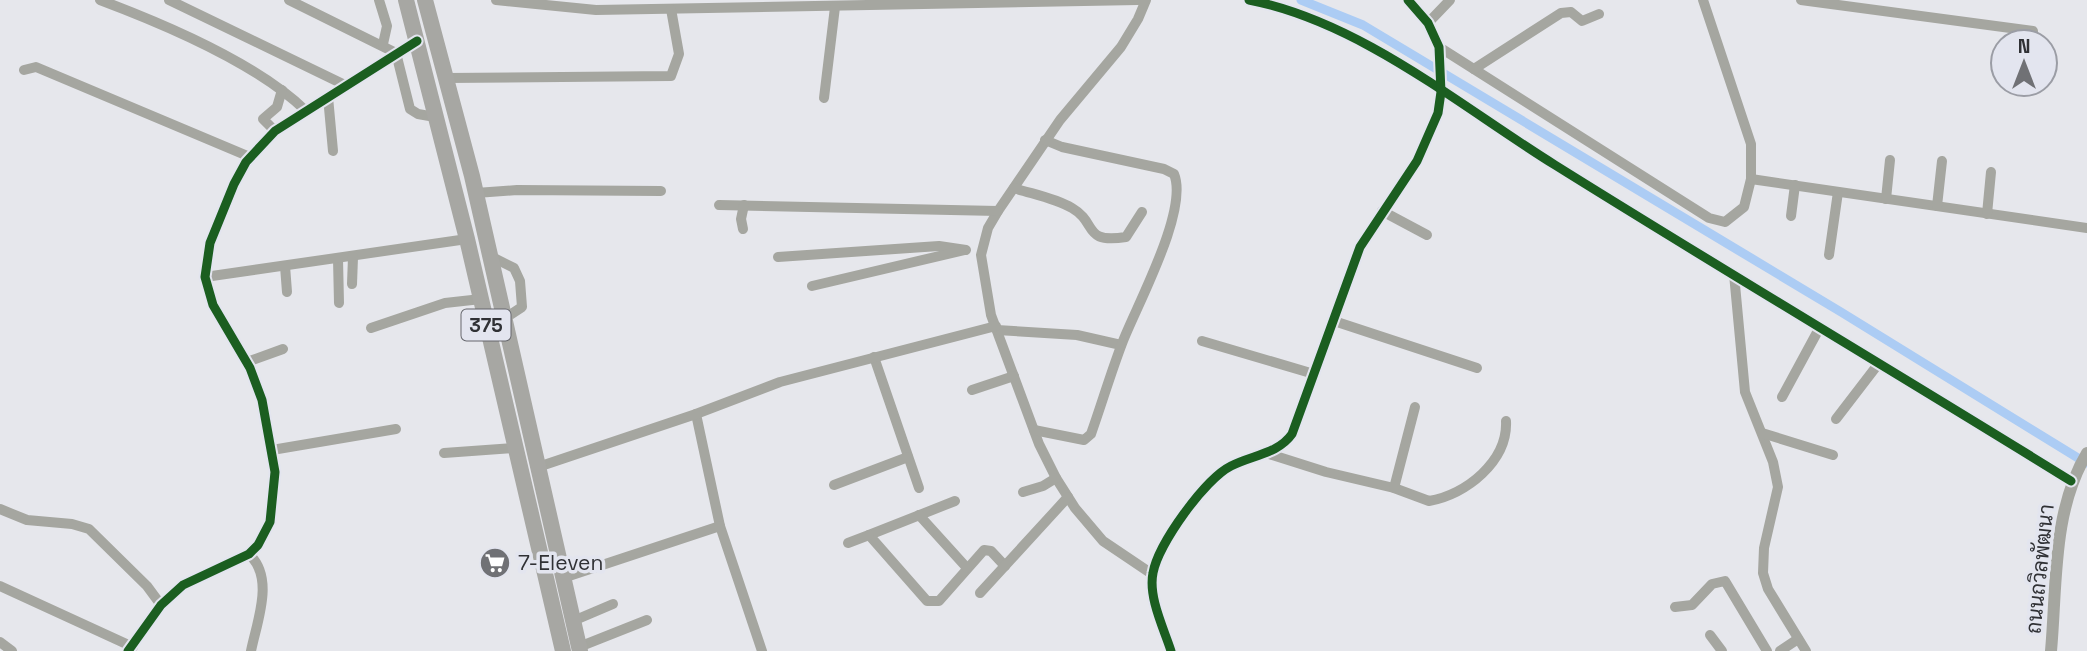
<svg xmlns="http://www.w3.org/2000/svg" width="2087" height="651" font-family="'Space Grotesk',Sarabun,sans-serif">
<rect width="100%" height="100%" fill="#e6e7ec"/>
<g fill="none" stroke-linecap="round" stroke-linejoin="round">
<polyline stroke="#acccf4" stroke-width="9" points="1301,0 1363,25 1841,312 2086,463"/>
<g stroke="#a5a6a0" stroke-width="10">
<path d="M100,0C164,24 257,63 306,111"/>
<polyline points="169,0 347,86"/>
<polyline points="289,0 396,53 410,109 418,114 435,117"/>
<polyline points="379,0 387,26 383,44"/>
<polyline points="496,0 596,10 1138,0"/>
<polyline points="1146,0 1138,19 1121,47 1060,120 998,211 988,228 981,255 991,315 1039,444 1056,478 1075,508 1103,541 1152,574"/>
<path d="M1249,0C1361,22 1460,106 1555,165C1726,272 1900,375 2071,481"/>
<polyline points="1801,0 2033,31"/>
<polyline points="1428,23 1450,0"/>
<polyline points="1439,47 1709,218 1725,222 1744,207 1751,179 1751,144 1703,0"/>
<polyline points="1474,69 1561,13 1571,12 1582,21 1599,14"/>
<polyline points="24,70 36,67 250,157"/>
<polyline points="447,78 671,76 679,54 671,9"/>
<polyline points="328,97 333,151"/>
<polyline points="824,98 835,7"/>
<polyline points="275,131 263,119 277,107 282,90"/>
<polyline points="1751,179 2087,228"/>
<path d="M1014,188C1032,194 1055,198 1072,208C1098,223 1082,244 1126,237L1142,212"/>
<polyline points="476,193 517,190 661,191"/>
<polyline points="1886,199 1890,160"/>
<polyline points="719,205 998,211"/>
<polyline points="1937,206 1942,161"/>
<polyline points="1382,211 1427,235"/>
<polyline points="1987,214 1991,172"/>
<polyline points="1791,216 1795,185"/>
<polyline points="743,229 741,219 744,205"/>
<polyline points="1829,255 1838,192"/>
<polyline points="490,256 514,268 520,281 522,307 504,319"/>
<polyline points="778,257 939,246 966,250"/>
<polyline points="338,259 339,303"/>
<polyline points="285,266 287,292"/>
<polyline points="1734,274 1745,392 1773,462 1778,487 1764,548 1763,573 1768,589 1806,651"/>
<polyline points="205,277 467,239"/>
<polyline points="352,284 353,257"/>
<polyline points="812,286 965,250"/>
<polyline points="1334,321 1477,368"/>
<polyline points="371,328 445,303 481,299"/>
<polyline points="997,330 1077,335 1121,345"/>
<polyline points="1202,341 1314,374"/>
<polyline points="874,357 919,488"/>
<polyline points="247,362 283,349"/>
<polyline points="972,390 1014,376"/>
<polyline points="1782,397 1820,327"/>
<polyline points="696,414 720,526 762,651"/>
<polyline points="1836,419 1879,363"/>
<path d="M1034,430L1084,440L1091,434C1102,403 1111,372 1123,341C1137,305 1189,210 1174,174L1164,169L1062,147L1045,140"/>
<polyline points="1762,433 1833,455"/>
<polyline points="272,450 396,429"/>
<polyline points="444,453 515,448"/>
<path d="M1266,453L1326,472L1394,488L1429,501C1466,495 1508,461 1506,421"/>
<polyline points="538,467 696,414 780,382 996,326"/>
<polyline points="834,485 908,457"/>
<polyline points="1394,488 1415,407"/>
<polyline points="1023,492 1043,486 1056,478"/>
<polyline points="955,501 869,535 927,601 939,601 984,550 991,551 1005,566"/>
<polyline points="0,509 27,520 72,524 89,529 147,586 161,605"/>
<polyline points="919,515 967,568"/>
<polyline points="848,543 869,535"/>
<path d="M249,554C275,578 257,621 251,651"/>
<polyline points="563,578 720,526"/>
<polyline points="0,586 133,647"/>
<polyline points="980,593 1068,497"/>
<polyline points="1675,607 1692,605 1712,584 1725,581 1767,651"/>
<polyline points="573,621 613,604"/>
<polyline points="1710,635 1722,651"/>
<polyline points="0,642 12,651"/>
<polyline points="579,647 647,620"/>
<polyline points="128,651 161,605 183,585 249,554 258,545 270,522 275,472 262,400 250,368 213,305 205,277 210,243 234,184 246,162 275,131 417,41"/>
<path d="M1171,651C1164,629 1148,597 1153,573C1158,544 1205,479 1231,466C1252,455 1278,454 1292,434L1360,247L1417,161L1438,113L1441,92L1439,47L1428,23L1408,0"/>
<polyline points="1780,651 1798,639"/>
</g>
<path stroke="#a5a6a0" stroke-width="12" d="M2051,651C2057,585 2052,511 2087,453"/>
<g stroke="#a7a7a3" stroke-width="16">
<polyline points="406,0 467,239 563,651"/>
<polyline points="425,0 472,176 580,651"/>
</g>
<g stroke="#e3e5ef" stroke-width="13">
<g id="cycleway">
<path d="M1249,0C1361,22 1460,106 1555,165C1726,272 1900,375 2071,481"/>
<polyline points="128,651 161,605 183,585 249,554 258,545 270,522 275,472 262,400 250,368 213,305 205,277 210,243 234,184 246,162 275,131 417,41"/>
<path d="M1171,651C1164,629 1148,597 1153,573C1158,544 1205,479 1231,466C1252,455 1278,454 1292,434L1360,247L1417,161L1438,113L1441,92L1439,47L1428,23L1408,0"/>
</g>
</g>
<use href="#cycleway" stroke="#1b5e20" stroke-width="9"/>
</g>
<defs>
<g id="supermarket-disc" transform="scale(1.575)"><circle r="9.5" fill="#707175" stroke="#e3e5ef"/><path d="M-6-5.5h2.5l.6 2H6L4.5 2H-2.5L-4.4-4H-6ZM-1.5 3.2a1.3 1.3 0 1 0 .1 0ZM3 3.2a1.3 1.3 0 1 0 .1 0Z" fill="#fff"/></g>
</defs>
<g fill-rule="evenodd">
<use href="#supermarket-disc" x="495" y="563"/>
</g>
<g text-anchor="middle" stroke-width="7" stroke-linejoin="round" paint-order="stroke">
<rect fill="#e3e5ef" stroke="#66676d" stroke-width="2" x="461.5" y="309.5" width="49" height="31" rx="5"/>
<g font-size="19" font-weight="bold" fill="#303135">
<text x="486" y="332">375</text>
</g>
<g font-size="21" fill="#303135" stroke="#e3e5ef" text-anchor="start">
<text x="518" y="570">7-Eleven</text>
</g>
<g font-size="21" fill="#303135" stroke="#e3e5ef">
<text transform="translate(2040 569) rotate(-84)" y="7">ถนนถวิลพัฒนา</text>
</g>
</g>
<g transform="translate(2024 63)"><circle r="33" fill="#e3e5ef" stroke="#9b9da5" stroke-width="2"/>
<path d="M0-5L12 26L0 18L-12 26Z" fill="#707175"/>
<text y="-10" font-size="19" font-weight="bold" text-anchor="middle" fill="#303135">N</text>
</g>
</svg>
